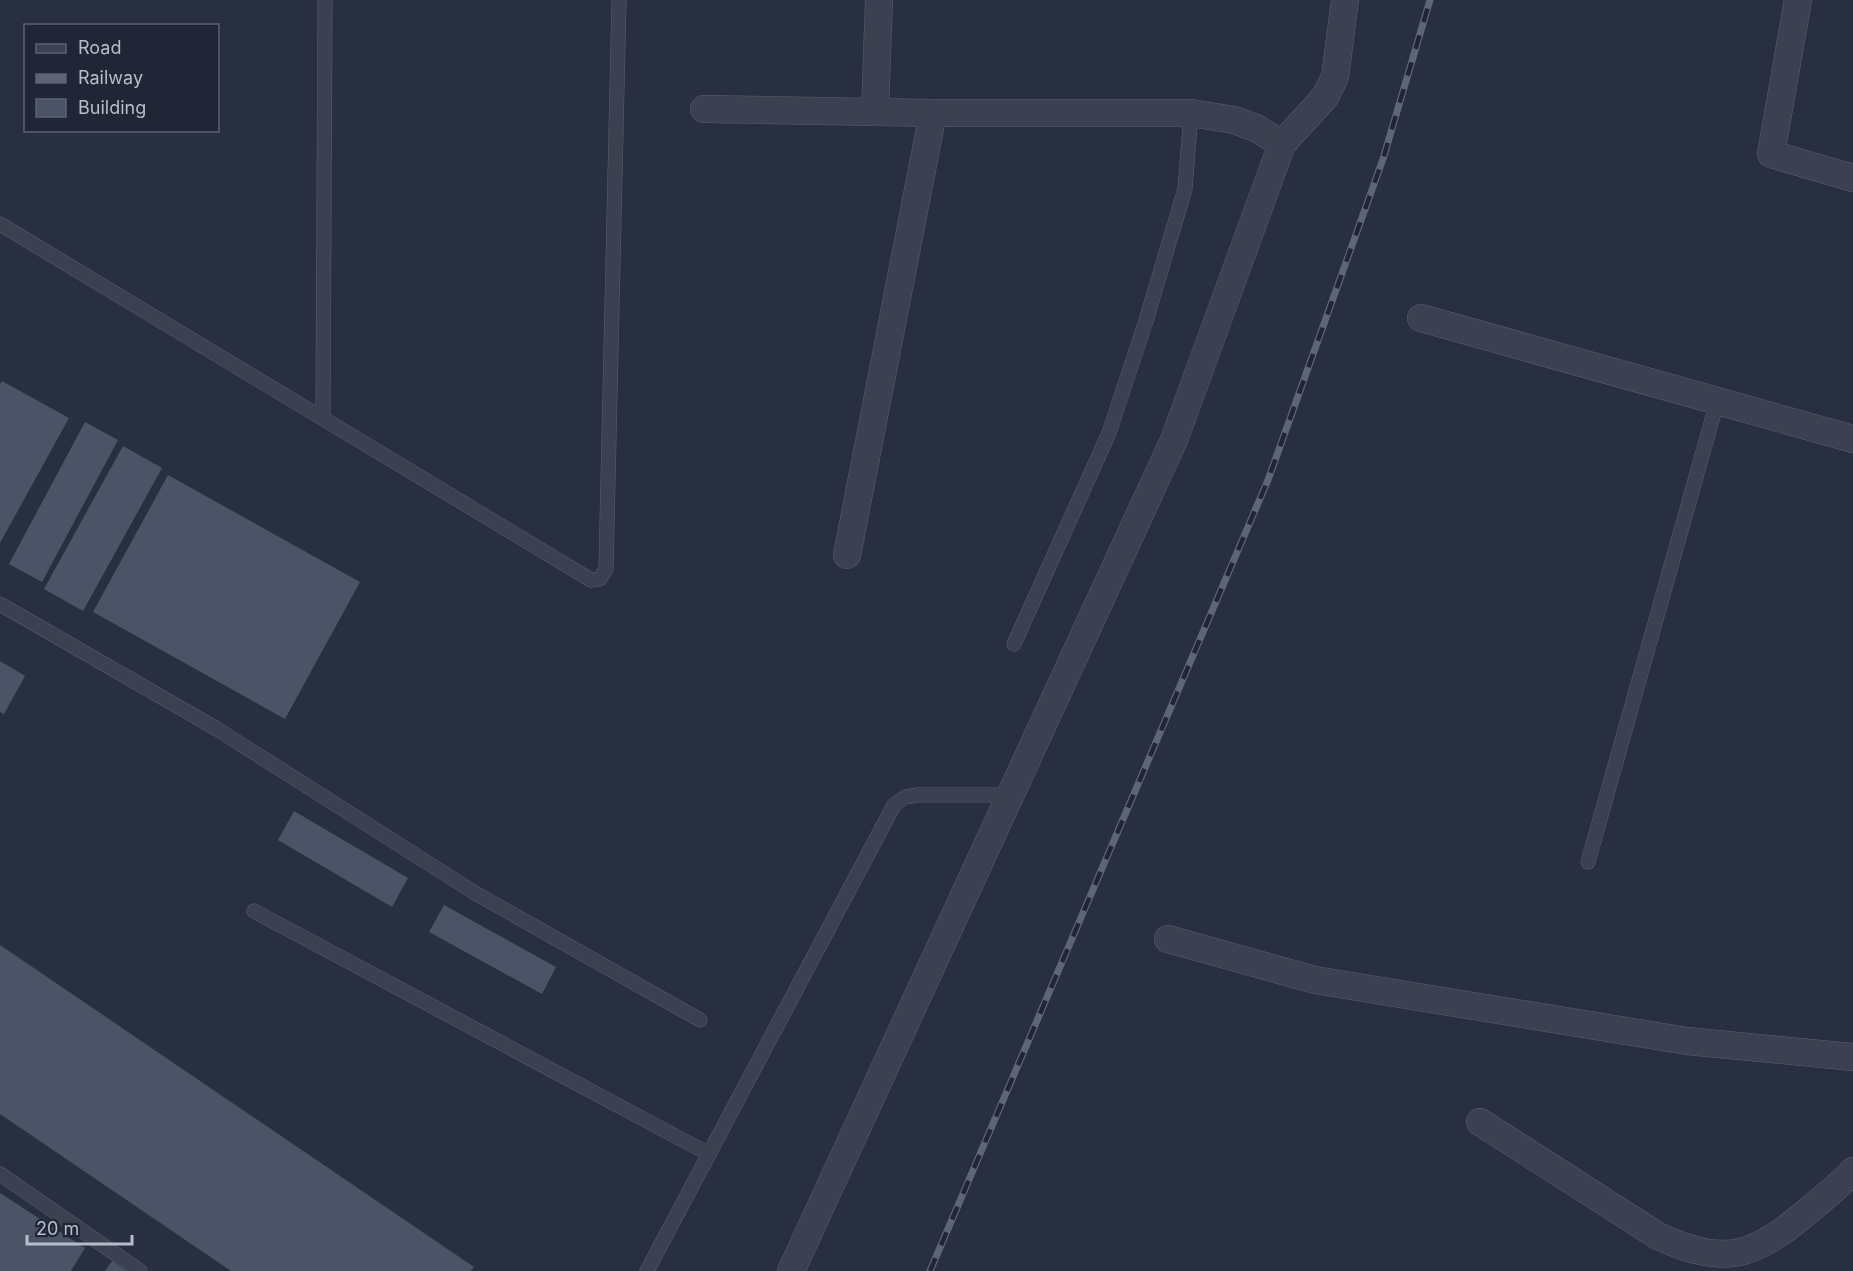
<svg xmlns="http://www.w3.org/2000/svg" width="1853" height="1271" font-family="Inter,sans-serif">
<rect width="100%" height="100%" fill="#272f40"/>
<g fill="#4b5367">
<polygon points="2,381 69,418 0,543 0,384"/>
<polygon points="85,422 118,440 42,582 9,564"/>
<polygon points="123,446 162,468 83,611 44,589"/>
<polygon points="168,475 360,582 285,719 93,612"/>
<polygon points="0,661 25,676 4,714 0,712"/>
<polygon points="294,811 408,878 392,907 278,840"/>
<polygon points="444,905 556,967 542,994 429,932"/>
<polygon points="0,945 474,1267 471,1271 231,1271 0,1114"/>
<polygon points="0,1193 85,1248 71,1271 0,1271"/>
<polygon points="112,1261 126,1271 105,1271"/>
</g>
<g fill="none" stroke-linecap="round" stroke-linejoin="round">
<g stroke="#595f6d" stroke-width="15">
<g id="service">
<polyline points="0,224 591,580 600,579 606,569 619,0"/>
<polyline points="323,418 325,0"/>
<polyline points="0,604 217,729 475,893 700,1020"/>
<polyline points="1014,644 1109,433 1145,324 1185,189 1191,113"/>
<polyline points="1588,862 1717,402"/>
<polyline points="254,911 709,1154"/>
<polyline points="0,1174 140,1271"/>
<polyline points="647,1271 894,805 905,797 918,795 1010,795"/>
</g>
</g>
<g stroke="#595f6d" stroke-width="28">
<g id="minor">
<polyline points="1798,0 1771,154 1853,178"/>
<polyline points="704,109 933,113 1191,113 1234,120 1256,128 1282,144"/>
<polyline points="875,112 879,0"/>
<polyline points="1421,318 1853,439"/>
<polyline points="847,555 933,113"/>
<polyline points="1168,939 1315,980 1687,1041 1853,1057"/>
<path d="M1480,1122L1658,1236C1726,1267 1753,1257 1808,1211C1823,1198 1839,1186 1853,1171"/>
<polyline points="791,1271 1174,440 1282,144 1325,97 1335,77 1345,0"/>
</g>
</g>
<use href="#service" stroke="#3b4150" stroke-width="14"/>
<use href="#minor" stroke="#3b4150" stroke-width="27"/>
<g stroke="#5d6577" stroke-width="7">
<polyline id="rail" points="930,1271 1268,480 1383,159 1430,0"/>
</g>
<use href="#rail" stroke="#202635" stroke-width="4.5" stroke-dasharray="14" stroke-linecap="butt"/>
</g>
<rect x="24" y="24" width="195" height="108" fill="#202635" stroke="#5c6271" stroke-width="1.5"/>
<rect x="36" y="44" width="30" height="9" fill="#3b4150" stroke="#5c6271" stroke-width="1.5"/>
<text x="78" y="54" font-size="18" fill="#b7bdca">Road</text>
<rect x="36" y="74" width="30" height="9" fill="#5d6577" stroke="#5c6271" stroke-width="1.5"/>
<text x="78" y="84" font-size="18" fill="#b7bdca">Railway</text>
<rect x="36" y="99" width="30" height="18" fill="#4b5367" stroke="#5c6271" stroke-width="1.5"/>
<text x="78" y="114" font-size="18" fill="#b7bdca">Building</text>
<path d="M27 1235v9h105v-9" fill="none" stroke="#b7bdca" stroke-width="3"/>
<text x="36" y="1235" font-size="18" fill="#b7bdca" stroke="#202635" stroke-width="4.5" paint-order="stroke">20 m</text>
</svg>
